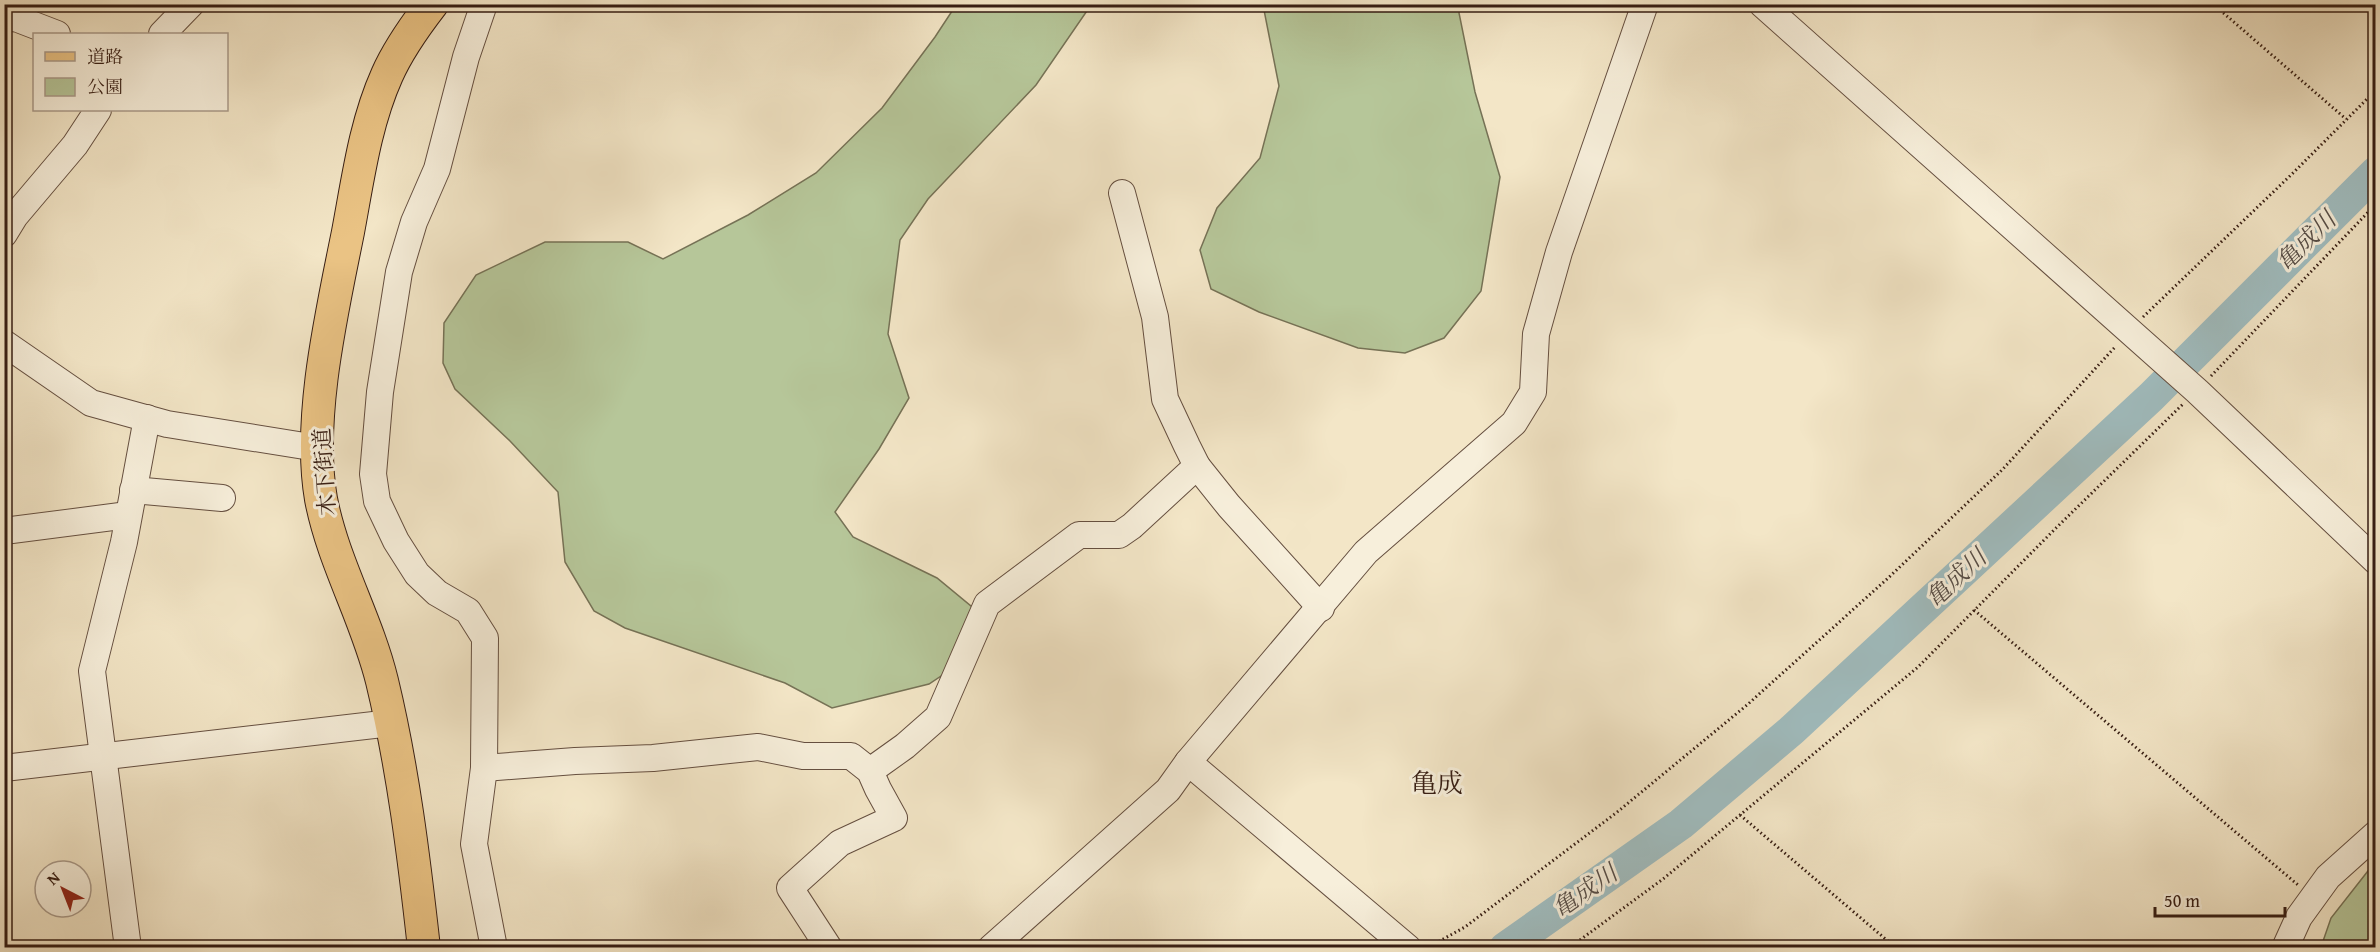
<svg xmlns="http://www.w3.org/2000/svg" width="2380" height="952" font-family="'Gentium Book Plus','Noto Serif JP',serif">
<rect width="100%" height="100%" fill="#f3e6c7"/>
<filter id="stains"><feTurbulence type="fractalNoise" baseFrequency=".00333" numOctaves="4"/><feColorMatrix values="0 0 0 0 .2 0 0 0 0 .09 0 0 0 0 .02 0 0 0 .5 -.17"/></filter>
<radialGradient id="worn" r=".72"><stop offset=".6" stop-color="#630" stop-opacity="0"/><stop offset="1" stop-color="#630" stop-opacity=".3"/></radialGradient>
<g fill="#b6c699" stroke="#767256" stroke-width="1.5">
<polygon points="956,5 1091,5 1036,85 928,199 900,240 888,334 909,398 879,449 835,512 853,537 937,578 983,616 959,664 929,684 832,708 785,683 625,628 594,611 565,562 558,492 510,441 455,389 443,363 444,323 476,275 545,242 628,242 663,259 748,215 816,173 882,108 935,37"/>
<polygon points="1263,5 1460,5 1459,13 1475,92 1500,177 1481,291 1444,338 1405,353 1358,348 1259,312 1211,289 1200,250 1217,208 1260,158 1279,86"/>
<polygon points="2375,862 2375,947 2321,947 2331,918"/>
</g>
<g fill="none" stroke-linecap="round" stroke-linejoin="round">
<polyline stroke="#a0bdc0" stroke-width="32" points="1505,948 1681,824 1792,730 2151,397 2376,172"/>
<g stroke="#654f40" stroke-width="28">
<g id="minor">
<polyline points="484,4 466,57 437,169 414,222 399,272 380,392 373,474 377,501 396,541 417,574 437,593 468,611 485,638 484,768 575,761 653,758 758,747 803,756 851,756 870,771 878,789 894,818 840,843 790,888 829,948"/>
<polyline points="1762,4 2197,391 2376,561"/>
<polyline points="4,17 18,19 57,34"/>
<polyline points="162,34 191,4"/>
<polyline points="1122,193 1155,317 1165,399 1187,446 1197,466 1229,506 1321,608"/>
<polyline points="4,234 15,216 75,145 98,110"/>
<polyline points="4,343 91,403 167,424 317,448"/>
<polyline points="133,490 222,498"/>
<polyline points="4,531 128,515"/>
<polyline points="1188,762 1408,948"/>
<polyline points="4,768 391,723"/>
<polyline points="484,768 474,844 494,948"/>
<polyline points="870,771 905,746 938,717 987,604 1079,535 1119,535 1132,526 1197,466"/>
<polyline points="128,948 92,671 124,542 147,418"/>
<polyline points="991,948 1168,790 1188,762 1366,552 1514,423 1533,392 1536,334 1559,252 1645,4"/>
<polyline points="2285,948 2299,917 2328,877 2376,834"/>
</g>
</g>
<g stroke="#361d13" stroke-width="34">
<path id="major" d="M424,948C414,858 403,768 382,681C367,619 333,562 321,499C307,419 332,312 348,232C358,179 365,124 387,75C398,50 415,26 432,4"/>
</g>
<g stroke="#361d13" stroke-width="3" stroke-dasharray="1.5 3" stroke-linecap="butt">
<polyline points="2213,4 2346,119"/>
<polyline points="2143,317 2292,174 2376,90"/>
<polyline points="2211,376 2376,204"/>
<polyline points="1974,610 2298,885"/>
<polyline points="1740,815 1896,948"/>
<polyline points="1427,948 1465,927 1616,813 1747,705 1886,580 2002,470 2116,346"/>
<polyline points="1569,948 1663,879 1918,667 2057,527 2183,404"/>
</g>
<use href="#minor" stroke="#f7efdb" stroke-width="26"/>
<use href="#major" stroke="#eac384" stroke-width="32"/>
</g>
<g text-anchor="middle" stroke-width="6" stroke-linejoin="round" paint-order="stroke">
<g font-size="22" fill="#361d13" stroke="#f7efdb">
<text transform="translate(324 472) rotate(-94)" y="8">木下街道</text>
</g>
<g font-size="24" font-style="italic" fill="#564d47" stroke="#f7efdb">
<text transform="translate(2306 241) rotate(-45)" y="8">亀成川</text>
<text transform="translate(1956 578) rotate(-43)" y="8">亀成川</text>
<text transform="translate(1585 891) rotate(-35)" y="8">亀成川</text>
</g>
<g font-size="26" fill="#361d13" stroke="#f7efdb">
<text x="1437" y="792">亀成</text>
</g>
</g>
<rect width="2380" height="952" fill="none" stroke="#f3e6c7" stroke-width="24"/>
<rect x="6" y="6" width="2368" height="940" fill="none" stroke="#361d13" stroke-width="3"/>
<rect x="12" y="12" width="2356" height="928" fill="none" stroke="#361d13" stroke-width="1.5"/>
<rect x="33" y="33" width="195" height="78" fill="#f7efdb" stroke="#aa9b8b" stroke-width="1.5"/>
<rect x="45" y="52" width="30" height="9" fill="#eac384" stroke="#aa9b8b" stroke-width="1.5"/>
<text x="87" y="63" font-size="18" fill="#361d13">道路</text>
<rect x="45" y="78" width="30" height="18" fill="#b6c699" stroke="#aa9b8b" stroke-width="1.5"/>
<text x="87" y="93" font-size="18" fill="#361d13">公園</text>
<g transform="translate(63 889) rotate(318)"><circle r="28" fill="#f7efdb" stroke="#aa9b8b" stroke-width="1.5"/>
<path d="M0-4.5L10 22L0 15L-10 22Z" fill="#8f2418"/>
<text y="-9" font-size="16" font-weight="bold" text-anchor="middle" fill="#361d13">N</text>
</g>
<path d="M2155 907v9h130v-9" fill="none" stroke="#361d13" stroke-width="3"/>
<text x="2164" y="907" font-size="18" fill="#361d13" stroke="#f7efdb" stroke-width="4.5" paint-order="stroke">50 m</text>
<rect width="100%" height="100%" filter="url(#stains)"/>
<rect width="100%" height="100%" fill="url(#worn)"/>
</svg>
